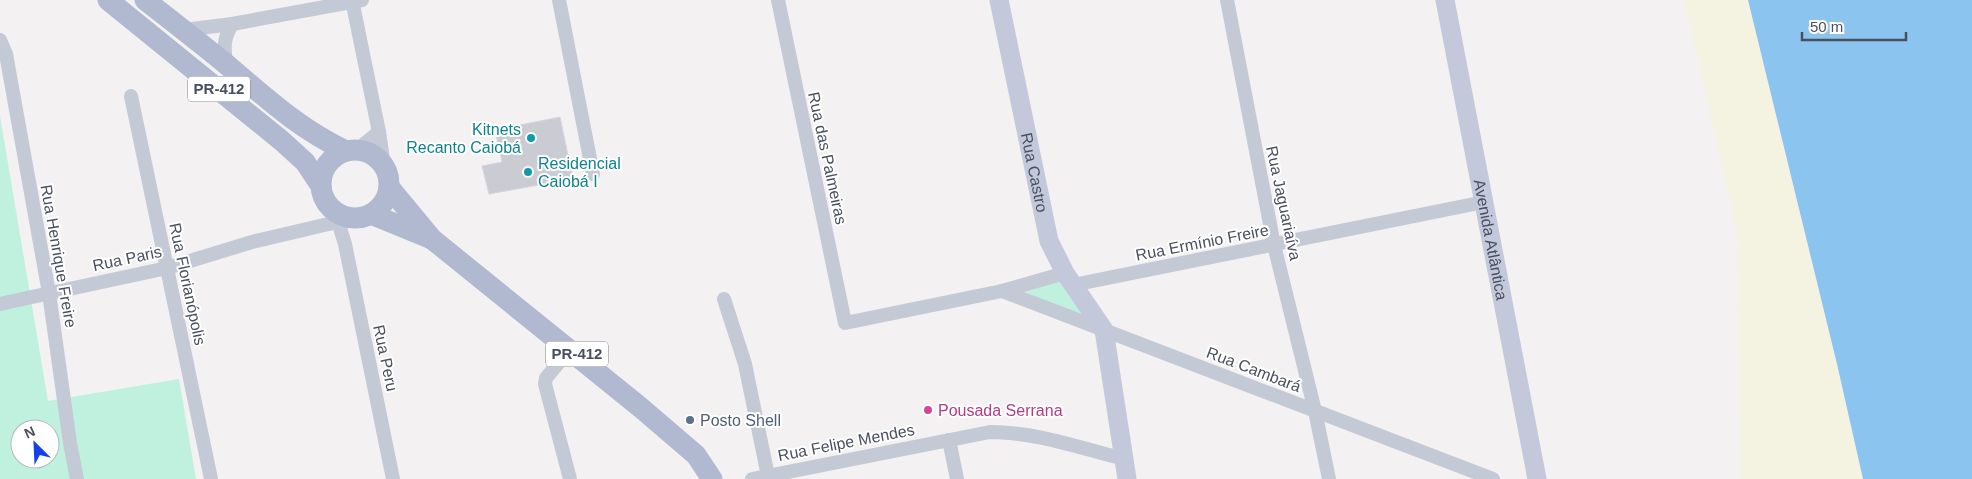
<svg xmlns="http://www.w3.org/2000/svg" width="1972" height="479" font-family="Helvetica,sans-serif">
<rect width="100%" height="100%" fill="#f3f1f1"/>
<g fill="#bff1de" fill-rule="evenodd">
<path d="M0,116L48,401L179,379L196,479H0ZM20,429H50V459H20Z"/>
<polygon points="1062,280 1087,318 1023,291"/>
</g>
<polygon fill="#f4f3e2" points="1684,0 1748,0 1837,364 1863,479 1740,479 1737,231"/>
<polygon fill="#8bc4ef" points="1748,0 1972,0 1972,479 1863,479 1837,364"/>
<polygon fill="#cbccd3" stroke="#d5d5dc" points="560,117 573,179 489,194 482,166 502,162 495,130"/>
<g fill="none" stroke-linecap="round" stroke-linejoin="round">
<g stroke="#c4c9d6" stroke-width="14">
<polyline points="352,0 379,132 384,166"/>
<polyline points="559,0 593,174"/>
<polyline points="778,0 845,323 1002,291 1065,273"/>
<polyline points="1227,0 1274,245 1315,411 1329,479"/>
<polyline points="184,30 232,24 362,0"/>
<polyline points="0,40 6,54 49,293 70,443 77,479"/>
<path d="M226,64C224,47 223,40 232,24"/>
<polyline points="131,96 211,479"/>
<polyline points="357,150 379,132"/>
<polyline points="335,212 345,244 393,479"/>
<polyline points="1073,285 1484,202"/>
<polyline points="1002,291 1493,479"/>
<polyline points="724,299 745,364 768,476"/>
<polyline points="0,304 167,268 252,242 354,218"/>
<polyline points="570,349 546,378 545,384 570,479"/>
<polyline points="949,440 957,479"/>
<path d="M752,479L990,432C1036,432 1080,448 1124,459"/>
</g>
<g stroke="#c3c9da" stroke-width="19">
<path id="s1" d="M999,0L1049,241L1065,273L1104,330L1127,479"/>
<path id="s2" d="M1445,0L1537,479"/>
</g>
<g stroke="#b0b9d0" stroke-width="21">
<polyline points="108,0 282,141 305,162 321,186"/>
<path d="M145,0C172,21 199,42 226,64C265,97 299,129 346,151"/>
<circle cx="355" cy="184" r="34"/>
<polyline points="389,187 432,239 640,407 696,455 712,479"/>
<polyline points="371,214 432,239"/>
</g>
</g>
<g fill="#0f9aa8" stroke="#fff" stroke-width="2">
<circle cx="531" cy="138" r="5"/>
<circle cx="528" cy="172" r="5"/>
</g>
<circle fill="#d1479c" stroke="#fff" stroke-width="2" cx="928" cy="410" r="5"/>
<circle fill="#5c6f8a" stroke="#fff" stroke-width="2" cx="690" cy="420" r="5"/>
<g text-anchor="middle" stroke-width="4" stroke-linejoin="round" paint-order="stroke">
<g fill="#fff" stroke="#7f848f" stroke-width="1">
<rect x="188" y="76.5" width="62" height="25" rx="4"/>
<rect x="546" y="341.5" width="62" height="25" rx="4"/>
</g>
<g font-size="15" font-weight="bold" fill="#484f5f">
<text x="219" y="94">PR-412</text>
<text x="577" y="359">PR-412</text>
</g>
<g font-size="16" fill="#0d838f" stroke="#fff" text-anchor="end">
<text x="521" y="135">Kitnets<tspan x="521" dy="18">Recanto Caiobá</tspan></text>
<text x="538" y="169" text-anchor="start">Residencial<tspan x="538" dy="18">Caiobá I</tspan></text>
</g>
<g font-size="16" fill="#484f5f" stroke="#fff">
<text transform="translate(828 158) rotate(78)" y="6">Rua das Palmeiras</text>
<text dy="6" stroke="none"><textPath href="#s1" startOffset="176">Rua Castro</textPath></text>
<text transform="translate(1284 203) rotate(78)" y="6">Rua Jaguariaíva</text>
<text dy="6" stroke="none"><textPath href="#s2" startOffset="244">Avenida Atlântica</textPath></text>
<text transform="translate(1202 242) rotate(-11)" y="6">Rua Ermínio Freire</text>
<text transform="translate(59 256) rotate(80)" y="6">Rua Henrique Freire</text>
<text transform="translate(127 258) rotate(-12)" y="6">Rua Paris</text>
<text transform="translate(188 284) rotate(78)" y="6">Rua Florianópolis</text>
<text transform="translate(386 358) rotate(78)" y="6">Rua Peru</text>
<text transform="translate(1254 369) rotate(21)" y="6">Rua Cambará</text>
<text transform="translate(846 442) rotate(-11)" y="6">Rua Felipe Mendes</text>
</g>
<g font-size="16" fill="#b23c85" stroke="#fff" text-anchor="start">
<text x="938" y="416">Pousada Serrana</text>
</g>
<g font-size="16" fill="#4e5e75" stroke="#fff" text-anchor="start">
<text x="700" y="426">Posto Shell</text>
</g>
</g>
<g transform="translate(35 444) rotate(336)"><circle r="24" fill="#ffffff" stroke="#b6b9bf"/>
<path d="M0-4L9 19L0 12L-9 19Z" fill="#1341eb"/>
<text y="-8" font-size="14" font-weight="bold" text-anchor="middle" fill="#484f5f">N</text>
</g>
<path d="M1802 32v8h104v-8" fill="none" stroke="#484f5f" stroke-width="2.5"/>
<text x="1810" y="32" font-size="15" fill="#484f5f" stroke="#ffffff" stroke-width="4" paint-order="stroke">50 m</text>
</svg>
